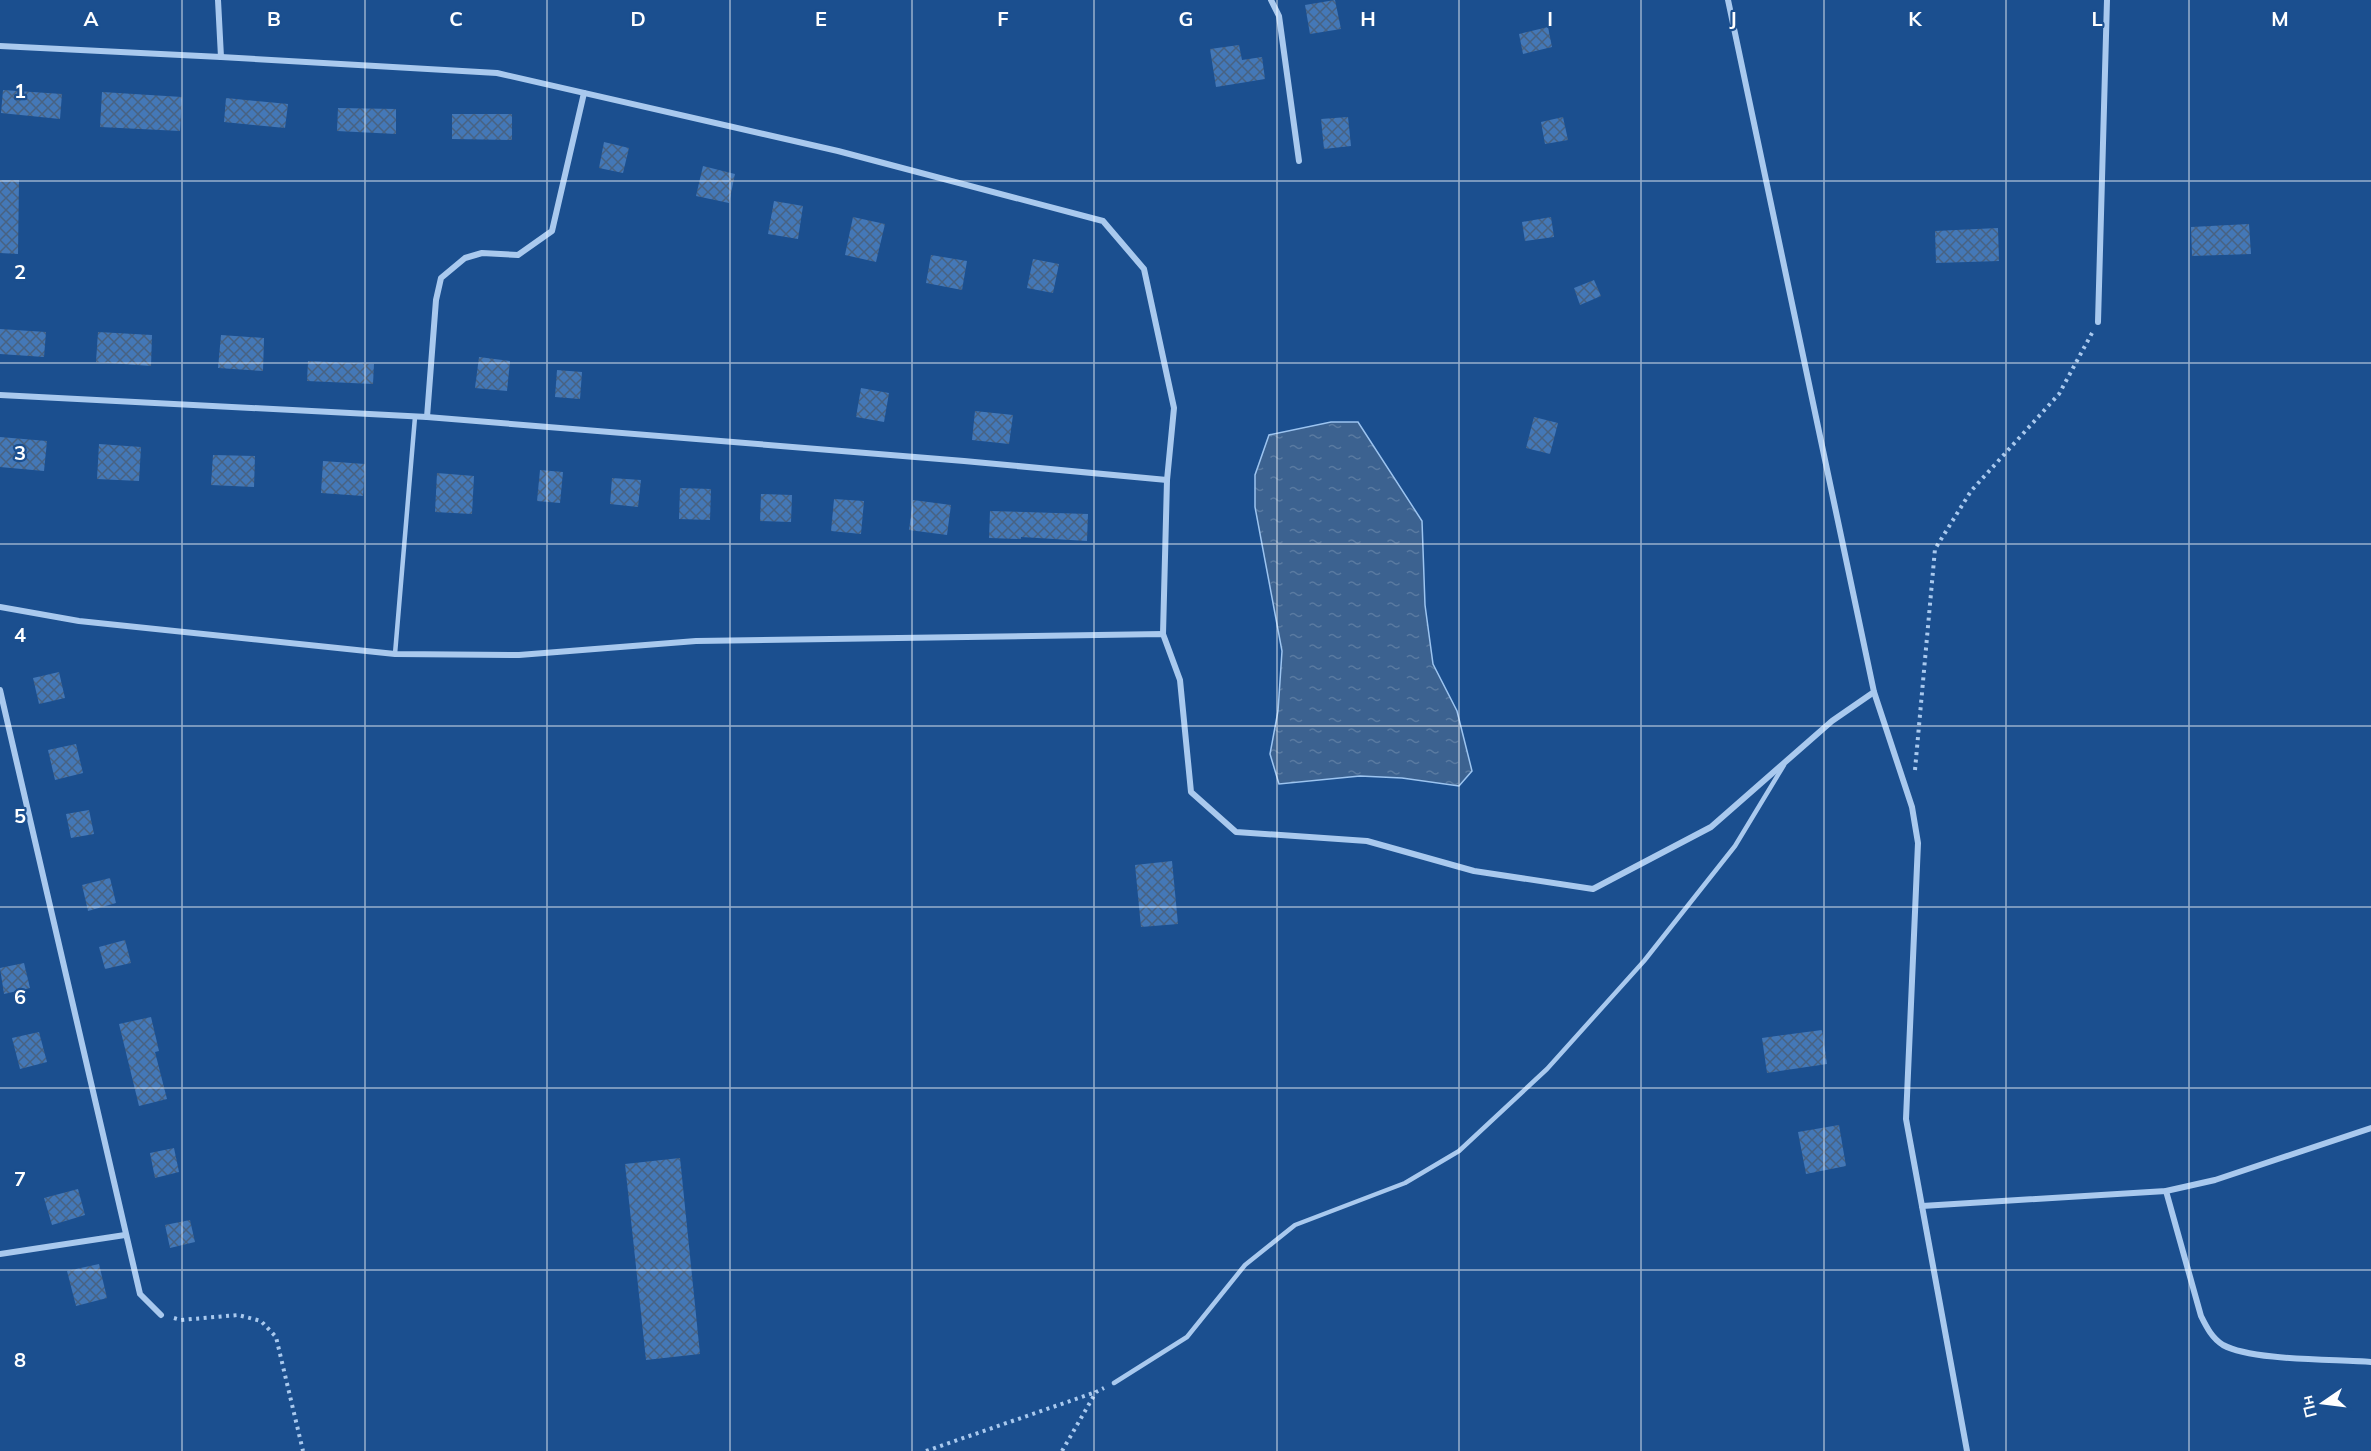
<svg xmlns="http://www.w3.org/2000/svg" width="2371" height="1451" font-family="Mulish,sans-serif">
<defs>
<pattern id="water-ripples" width="26" height="14" patternUnits="userSpaceOnUse" patternTransform="scale(1.5)"><rect width="26" height="14" fill="#3c6290"/><path d="M2 4q2-2 4 0t4 0M15 11q2-2 4 0t4 0" fill="none" stroke="#597aa1"/></pattern>
<pattern id="building-cross-hatch" width="8" height="8" patternUnits="userSpaceOnUse" patternTransform="scale(1.5)"><rect width="8" height="8" fill="#4478b7"/><path d="M0 0l8 8M0 8l8-8" fill="none" stroke="#486282"/></pattern>
</defs>
<rect width="100%" height="100%" fill="#1b4f8f"/>
<polygon fill="url(#water-ripples)" stroke="#9cc4f0" stroke-width="1.5" points="1331,422 1358,422 1422,521 1425,605 1433,664 1457,711 1472,771 1459,786 1402,778 1360,776 1279,784 1270,754 1278,711 1282,651 1255,507 1255,475 1269,435"/>
<g fill="url(#building-cross-hatch)">
<polygon points="1335,0 1341,29 1310,34 1305,5"/>
<polygon points="1548,27 1552,47 1523,54 1519,34"/>
<polygon points="1239,45 1242,60 1262,57 1265,79 1216,87 1210,49"/>
<polygon points="3,90 62,94 60,119 1,113"/>
<polygon points="102,92 182,97 180,131 100,127"/>
<polygon points="226,98 288,104 285,128 224,122"/>
<polygon points="338,108 396,109 396,134 337,131"/>
<polygon points="452,114 512,114 512,140 452,139"/>
<polygon points="1348,117 1351,146 1324,149 1321,119"/>
<polygon points="1563,117 1568,140 1545,144 1541,122"/>
<polygon points="604,142 629,148 623,173 599,168"/>
<polygon points="703,166 735,174 729,203 696,196"/>
<polygon points="0,180 19,180 18,254 0,253"/>
<polygon points="774,201 803,206 798,239 768,234"/>
<polygon points="853,217 885,224 876,262 845,255"/>
<polygon points="1551,217 1554,237 1525,241 1522,222"/>
<polygon points="2249,224 2251,254 2192,256 2191,227"/>
<polygon points="1998,228 1999,261 1936,263 1935,231"/>
<polygon points="931,255 967,261 962,290 926,283"/>
<polygon points="1033,259 1059,264 1053,293 1027,288"/>
<polygon points="1594,280 1601,296 1580,305 1574,288"/>
<polygon points="0,329 46,332 44,357 0,354"/>
<polygon points="98,332 152,335 151,366 96,362"/>
<polygon points="221,335 264,338 263,371 218,368"/>
<polygon points="479,357 510,361 507,391 475,388"/>
<polygon points="308,361 374,364 373,384 307,381"/>
<polygon points="557,370 582,372 580,399 555,397"/>
<polygon points="861,388 889,393 884,422 856,417"/>
<polygon points="975,411 1013,415 1009,444 972,440"/>
<polygon points="1534,417 1558,423 1550,454 1526,448"/>
<polygon points="0,437 47,441 44,471 0,467"/>
<polygon points="99,444 141,447 139,481 97,479"/>
<polygon points="213,455 255,456 254,487 211,485"/>
<polygon points="323,461 365,464 363,496 321,493"/>
<polygon points="540,470 563,472 560,503 537,501"/>
<polygon points="437,473 474,476 472,514 435,512"/>
<polygon points="612,478 641,480 638,507 610,504"/>
<polygon points="680,488 711,489 710,520 679,519"/>
<polygon points="761,494 792,495 791,522 760,521"/>
<polygon points="834,499 864,501 861,534 831,531"/>
<polygon points="913,500 951,505 947,535 909,530"/>
<polygon points="990,511 1088,514 1087,541 1021,537 1021,539 989,538"/>
<polygon points="59,672 65,698 39,704 33,678"/>
<polygon points="76,744 83,773 55,780 48,750"/>
<polygon points="89,810 94,834 71,838 66,814"/>
<polygon points="1172,861 1178,924 1141,927 1135,865"/>
<polygon points="110,878 116,903 88,911 82,885"/>
<polygon points="125,940 131,963 105,969 99,947"/>
<polygon points="24,963 30,988 4,994 0,968"/>
<polygon points="151,1017 159,1051 155,1052 167,1099 139,1106 119,1024"/>
<polygon points="1822,1030 1827,1064 1767,1073 1762,1038"/>
<polygon points="39,1032 47,1062 20,1069 12,1038"/>
<polygon points="1839,1125 1846,1166 1806,1174 1798,1132"/>
<polygon points="174,1148 179,1172 155,1178 150,1153"/>
<polygon points="680,1158 700,1354 646,1360 625,1164"/>
<polygon points="78,1189 85,1215 52,1225 44,1198"/>
<polygon points="190,1220 195,1242 170,1248 165,1225"/>
<polygon points="99,1264 107,1298 76,1306 67,1271"/>
</g>
<g fill="none" stroke-linecap="round" stroke-linejoin="round">
<g stroke="#a9c9ee" stroke-width="4" stroke-dasharray="3 4.5" stroke-linecap="butt">
<polyline points="1915,770 1935,549 1971,491 2059,394 2092,333"/>
<polyline points="174,1318 181,1320 238,1315 261,1321 276,1337 303,1451"/>
<polyline points="926,1451 1096,1392"/>
<polyline points="1062,1451 1096,1392 1104,1388"/>
</g>
<g stroke="#a9c9ee" stroke-width="4.5">
<polyline points="395,654 415,417"/>
<polyline points="1114,1383 1187,1337 1245,1265 1295,1225 1405,1183 1459,1151 1547,1069 1644,961 1735,846 1784,765"/>
</g>
<g stroke="#a9c9ee" stroke-width="6">
<polyline points="1271,0 1279,16 1299,161"/>
<polyline points="0,46 221,57 218,0"/>
<polyline points="2098,322 2107,0"/>
<polyline points="0,395 427,417 964,461 1167,480 1174,408 1144,269 1103,221 838,151 497,73 221,57"/>
<polyline points="427,417 436,300 441,278 465,258 482,253 518,255 552,231 584,93"/>
<polyline points="0,607 79,621 395,654 519,655 696,641 1163,634 1180,680 1191,792 1236,832 1367,841 1474,871 1593,889 1711,827 1832,721 1874,692 1728,0"/>
<polyline points="1163,634 1167,480"/>
<polyline points="0,690 140,1294 161,1315"/>
<polyline points="1874,692 1912,807 1918,843 1906,1119 1967,1451"/>
<path d="M2166,1191L2201,1316C2207,1328 2212,1338 2223,1345C2252,1361 2335,1359 2371,1362"/>
<polyline points="1922,1206 2166,1191 2215,1180 2371,1128"/>
<polyline points="0,1254 125,1235"/>
</g>
</g>
<path fill="none" stroke="#fff" stroke-width="1.5" stroke-opacity="0.55" d="M182,0V1451M365,0V1451M547,0V1451M730,0V1451M912,0V1451M1094,0V1451M1277,0V1451M1459,0V1451M1641,0V1451M1824,0V1451M2006,0V1451M2189,0V1451M0,181H2371M0,363H2371M0,544H2371M0,726H2371M0,907H2371M0,1088H2371M0,1270H2371"/>
<g font-size="20" text-anchor="middle" font-weight="bold" fill="#fff" stroke="#1b4f8f" stroke-width="4.5" stroke-linejoin="round" paint-order="stroke">
<text x="91" y="26">A</text>
<text x="274" y="26">B</text>
<text x="456" y="26">C</text>
<text x="638" y="26">D</text>
<text x="821" y="26">E</text>
<text x="1003" y="26">F</text>
<text x="1186" y="26">G</text>
<text x="1368" y="26">H</text>
<text x="1550" y="26">I</text>
<text x="1733" y="26">J</text>
<text x="1915" y="26">K</text>
<text x="2097" y="26">L</text>
<text x="2280" y="26">M</text>
<text x="20" y="98">1</text>
<text x="20" y="279">2</text>
<text x="20" y="460">3</text>
<text x="20" y="642">4</text>
<text x="20" y="823">5</text>
<text x="20" y="1004">6</text>
<text x="20" y="1186">7</text>
<text x="20" y="1367">8</text>
</g>
<g transform="translate(2323 1403) rotate(256)" stroke="#1b4f8f" stroke-width="4.5" paint-order="stroke">
<path d="M0-4.5L10 22L0 15L-10 22Z" fill="#ffffff"/>
<text y="-9" font-size="16" font-weight="bold" text-anchor="middle" fill="#ffffff">Пн</text>
</g>
</svg>
